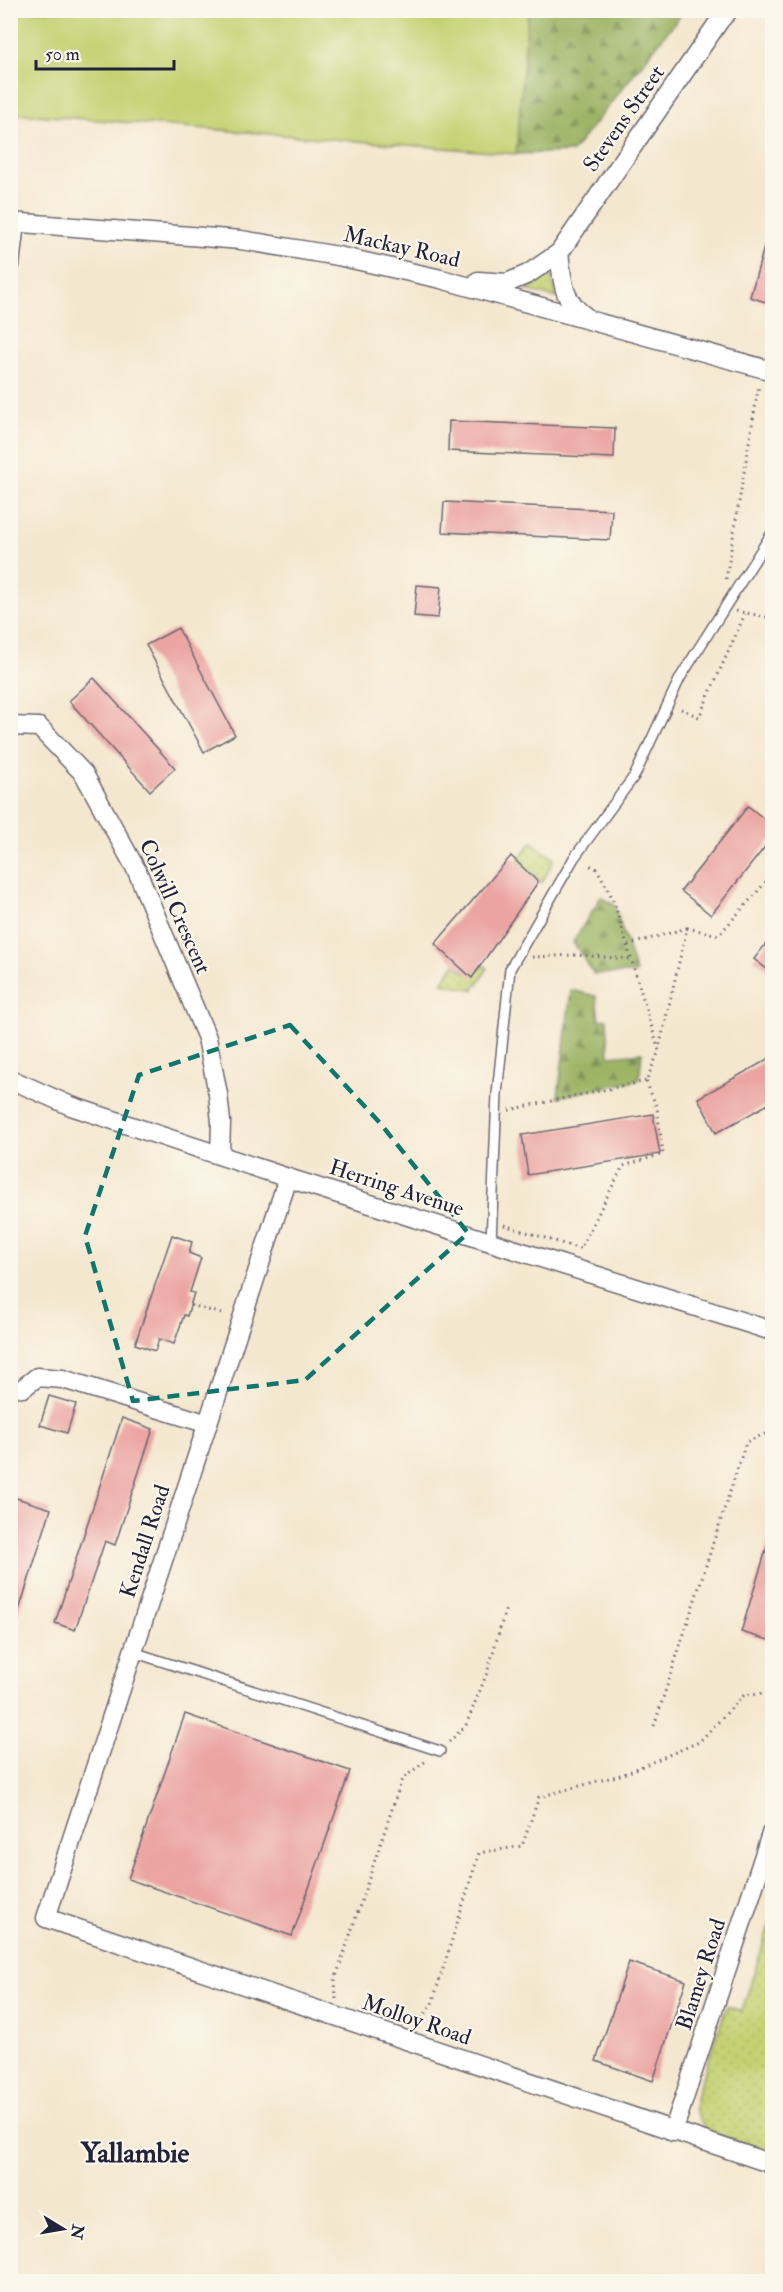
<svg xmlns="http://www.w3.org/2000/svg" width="783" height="2292" font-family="'IM FELL Double Pica',serif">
<defs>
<pattern id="grass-dots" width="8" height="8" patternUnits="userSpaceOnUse" patternTransform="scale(1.5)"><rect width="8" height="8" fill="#c5d273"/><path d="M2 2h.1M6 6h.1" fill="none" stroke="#a9b464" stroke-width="1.8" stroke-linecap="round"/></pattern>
<pattern id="forest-firs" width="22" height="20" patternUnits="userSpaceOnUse" patternTransform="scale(1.5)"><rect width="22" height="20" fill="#9cb465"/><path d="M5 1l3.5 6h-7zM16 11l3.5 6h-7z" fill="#7f9254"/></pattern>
</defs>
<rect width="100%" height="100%" fill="#fbf7ec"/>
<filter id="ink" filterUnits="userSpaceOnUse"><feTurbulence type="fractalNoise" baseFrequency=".0167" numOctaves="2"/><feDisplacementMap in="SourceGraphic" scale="12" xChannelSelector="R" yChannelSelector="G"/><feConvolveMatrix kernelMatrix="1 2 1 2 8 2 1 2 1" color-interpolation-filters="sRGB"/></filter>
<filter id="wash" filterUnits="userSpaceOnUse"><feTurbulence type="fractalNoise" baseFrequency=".008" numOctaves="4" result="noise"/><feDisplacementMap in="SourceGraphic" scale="24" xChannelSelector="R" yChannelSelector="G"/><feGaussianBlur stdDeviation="1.35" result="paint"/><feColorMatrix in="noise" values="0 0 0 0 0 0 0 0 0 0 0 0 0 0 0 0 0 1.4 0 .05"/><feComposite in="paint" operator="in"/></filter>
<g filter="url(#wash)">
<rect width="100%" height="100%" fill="#f4e7cf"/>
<g fill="url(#grass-dots)" stroke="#747a57" stroke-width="1.5">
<polygon points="549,275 552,277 557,298 526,290"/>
<polygon points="532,842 554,859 542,883 518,860"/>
<polygon points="474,962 479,970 484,966 488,968 474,990 442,983 454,964 465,972"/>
<polygon points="772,1917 772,2152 706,2131 694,2108 698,2090 727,2006 742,2011"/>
</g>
<g fill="url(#forest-firs)" stroke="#5f6b50" stroke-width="1.5">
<polygon points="528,11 528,10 684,11 572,152 516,154"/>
<polygon points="601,897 614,904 636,973 594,974 573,942"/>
<polygon points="571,990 596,996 599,1020 607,1019 609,1056 642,1053 639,1080 558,1097"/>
</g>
<polygon fill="#c5d273" stroke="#747a57" stroke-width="1.5" points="10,11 528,11 516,154 11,113"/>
<g id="blocks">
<g fill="#eba4a2">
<polygon points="768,233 772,233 772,304 750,297"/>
<polygon points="449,421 615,428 614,458 448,451"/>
<polygon points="444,502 612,510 610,540 442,532"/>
<polygon points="417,585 441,587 438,618 414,616"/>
<polygon points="178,628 235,735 204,752 146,645"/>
<polygon points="94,678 175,768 150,791 69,701"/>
<polygon points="748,806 772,825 772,838 711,915 681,891"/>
<polygon points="511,856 538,882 472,978 435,944"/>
<polygon points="772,936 772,973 754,959"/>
<polygon points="772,1057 772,1102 716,1133 698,1098"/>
<polygon points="653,1114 660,1154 528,1175 522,1135"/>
<polygon points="172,1235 192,1242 189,1253 201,1258 190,1292 194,1293 187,1316 184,1315 174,1344 159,1339 155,1351 135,1344"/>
<polygon points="49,1396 76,1404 67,1433 40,1425"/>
<polygon points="122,1418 153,1429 115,1545 105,1541 75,1630 55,1623"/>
<polygon points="10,1496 51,1509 14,1626 10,1625"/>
<polygon points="769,1540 772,1540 772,1641 741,1632"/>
<polygon points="185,1714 350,1771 292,1936 128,1879"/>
<polygon points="629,1962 686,1981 653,2081 596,2061"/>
</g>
</g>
</g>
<g filter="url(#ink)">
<use href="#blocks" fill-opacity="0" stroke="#6c676f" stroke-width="1.5"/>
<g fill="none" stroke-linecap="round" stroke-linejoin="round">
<g stroke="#6c676f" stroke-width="12">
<g id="service">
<polyline points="491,1242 497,1094 510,969 574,858 635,775 680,678 772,533"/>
<polyline points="133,1652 440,1751"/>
</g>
</g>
<g stroke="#6c676f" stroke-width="21">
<g id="minor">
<polyline points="10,222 241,240 338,256 441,279 772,371"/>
<path d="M559,253C563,281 561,299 586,317"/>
<polyline points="10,265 15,222"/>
<polyline points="478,281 507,283 528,274 559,253 720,20 729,10"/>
<polyline points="10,726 39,727 84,774 137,871 207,1038 218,1094 221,1122 220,1155"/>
<polyline points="10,1079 71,1106 288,1178 772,1331"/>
<polyline points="288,1178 46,1918 772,2164"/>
<polyline points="23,1388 37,1377 63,1379 208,1424"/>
<polyline points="673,2132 772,1831"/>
</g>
</g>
<g stroke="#6c676f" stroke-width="3" stroke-dasharray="1.5 4.5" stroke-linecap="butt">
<polyline points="726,579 759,384"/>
<polyline points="736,611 772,618"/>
<polyline points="681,709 699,717 745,614"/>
<polyline points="687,928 719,935 772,875"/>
<polyline points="628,945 687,928 659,1048"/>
<polyline points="532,957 576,955 632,959"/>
<polyline points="509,1110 646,1081"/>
<polyline points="504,1225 580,1249 623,1166 663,1154 657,1108 646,1081 659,1051 613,899 597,869 587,864"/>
<polyline points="191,1305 222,1314"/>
<polyline points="654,1726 746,1442 772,1431"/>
<polyline points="449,1742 466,1725 487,1673 506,1608"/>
<polyline points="336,1999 335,1980 402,1779 426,1761"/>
<polyline points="411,2022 421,2020 432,2004 479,1853 522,1846 539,1797 624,1774 699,1742 744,1695 772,1693"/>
</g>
<use href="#service" stroke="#fff" stroke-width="9"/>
<use href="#minor" stroke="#fff" stroke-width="18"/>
</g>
</g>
<path fill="none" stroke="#0f766e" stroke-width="4.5" stroke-dasharray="12 8" stroke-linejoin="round" d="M290,1025L380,1123L468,1233L305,1380L133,1401L85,1236L139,1075Z"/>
<g text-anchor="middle" stroke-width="4.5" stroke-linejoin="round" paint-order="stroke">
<g font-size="22" fill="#22223b" stroke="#fbf7ec">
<text transform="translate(623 118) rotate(-55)" y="8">Stevens Street</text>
<text transform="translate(402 246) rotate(13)" y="8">Mackay Road</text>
<text transform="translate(176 906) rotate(66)" y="8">Colwill Crescent</text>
<text transform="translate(397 1187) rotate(18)" y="8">Herring Avenue</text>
<text transform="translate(144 1541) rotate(-72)" y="8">Kendall Road</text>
<text transform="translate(700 1974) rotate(-72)" y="8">Blamey Road</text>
<text transform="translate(417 2019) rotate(19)" y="8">Molloy Road</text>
</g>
<g font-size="28" font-weight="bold" fill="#22223b" stroke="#fbf7ec">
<text x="135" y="2162">Yallambie</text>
</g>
</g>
<rect width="783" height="2292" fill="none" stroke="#fbf7ec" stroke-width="36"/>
<g transform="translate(63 2229) rotate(101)" stroke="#fbf7ec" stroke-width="4.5" paint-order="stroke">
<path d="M0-4.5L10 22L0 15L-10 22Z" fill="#22223b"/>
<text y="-9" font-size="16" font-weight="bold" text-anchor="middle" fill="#22223b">N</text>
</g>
<path d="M36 60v9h138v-9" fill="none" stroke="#22223b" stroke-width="3"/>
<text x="45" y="60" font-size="18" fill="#22223b" stroke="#fbf7ec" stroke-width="4.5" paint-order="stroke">50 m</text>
</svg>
